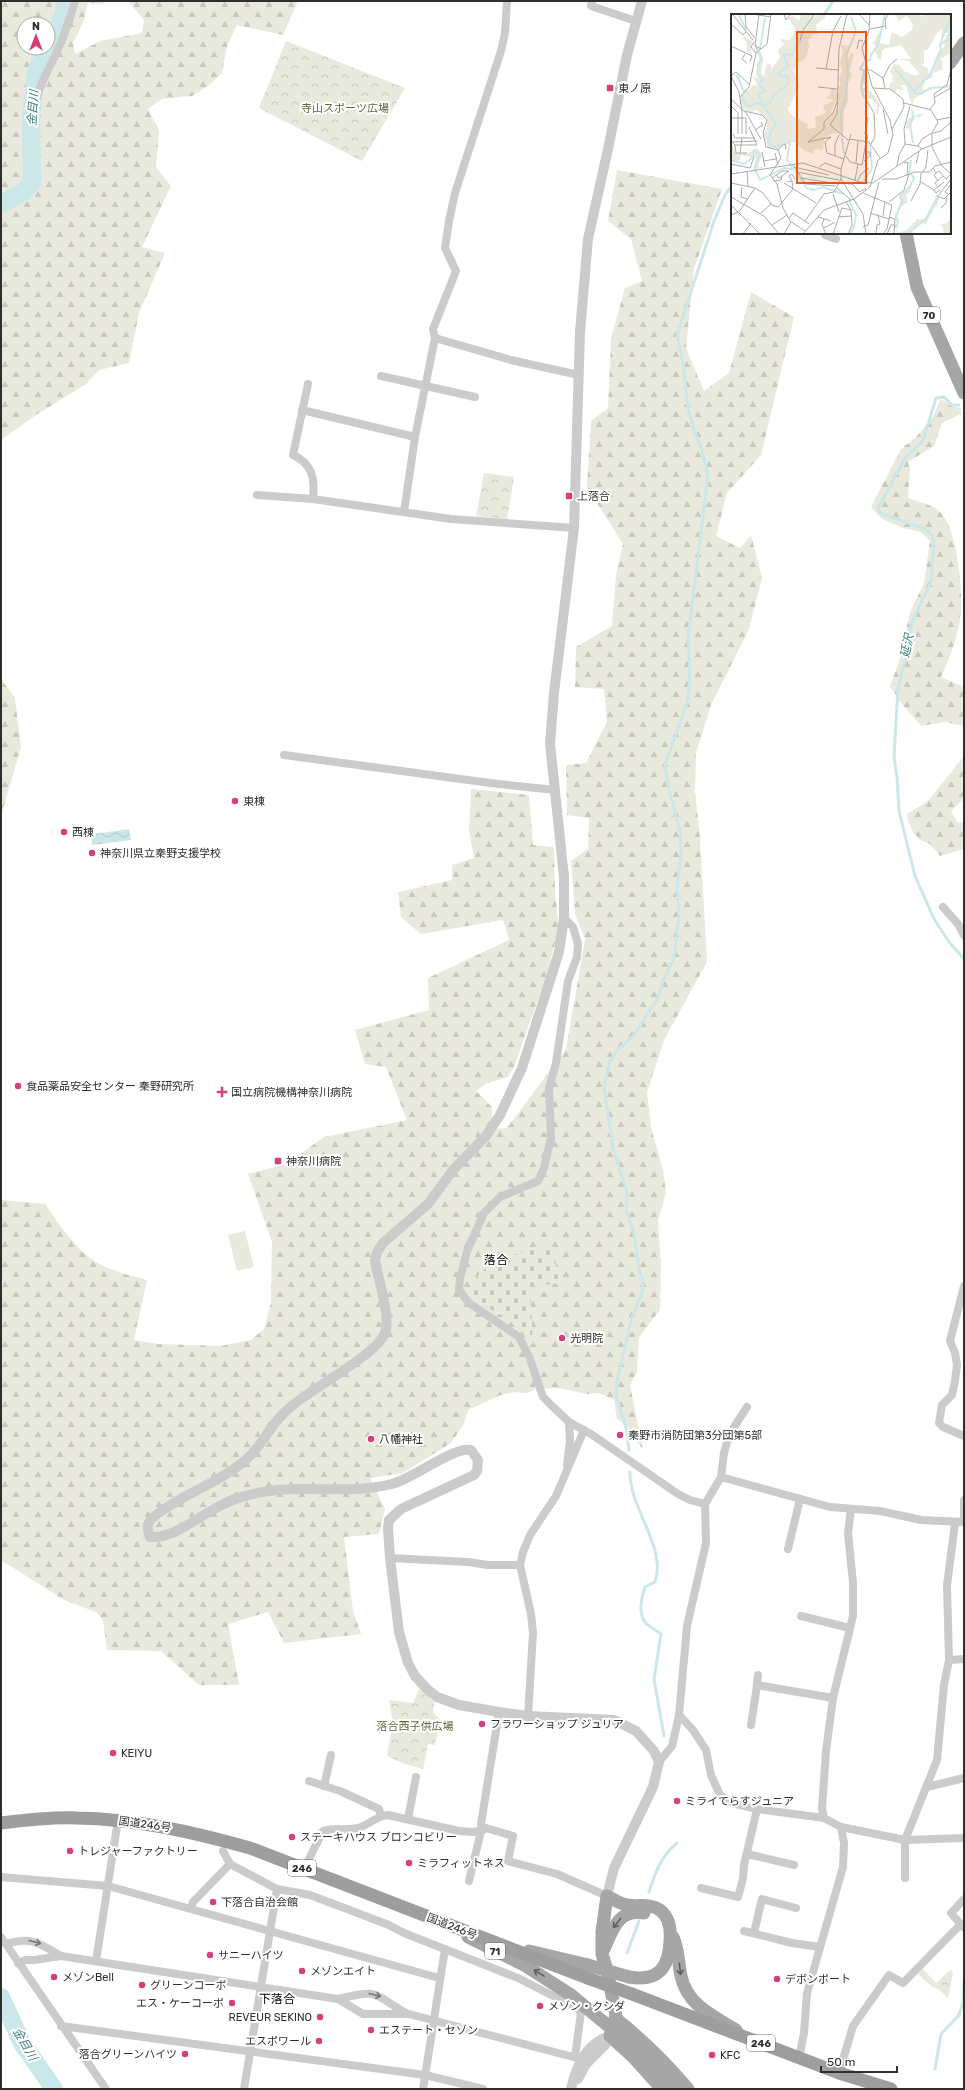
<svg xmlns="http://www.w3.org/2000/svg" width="965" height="2090" font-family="Rubik,'Noto Sans JP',sans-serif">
<defs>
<pattern id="forest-firs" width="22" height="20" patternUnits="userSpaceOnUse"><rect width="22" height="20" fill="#e9eadd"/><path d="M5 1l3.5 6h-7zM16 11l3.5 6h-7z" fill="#c8c9be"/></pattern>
<pattern id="cemetery-stones" width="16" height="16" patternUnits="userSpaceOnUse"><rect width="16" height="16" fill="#e9eadd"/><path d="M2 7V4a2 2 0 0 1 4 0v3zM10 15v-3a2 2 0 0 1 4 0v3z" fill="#c8c9be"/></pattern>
<pattern id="park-crowns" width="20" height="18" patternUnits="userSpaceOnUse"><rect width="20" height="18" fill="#e9eadd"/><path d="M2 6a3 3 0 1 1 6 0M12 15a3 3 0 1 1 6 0" fill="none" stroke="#c8c9be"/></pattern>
<pattern id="water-waves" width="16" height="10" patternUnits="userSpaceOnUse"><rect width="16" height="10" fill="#cbe7e9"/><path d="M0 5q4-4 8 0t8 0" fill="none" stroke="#afc6c8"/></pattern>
</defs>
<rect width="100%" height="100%" fill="#fff"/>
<g fill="url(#forest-firs)" fill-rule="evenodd">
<path d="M1,1H105L103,4L88,3L83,23L73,43L75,54L100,41L142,33L144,20L128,1H298L283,35L237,25L227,46L222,73L208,86L192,96L162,99L148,109L159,131L156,167L171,186L142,247L165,253L139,313L129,363L99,370L86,384L33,417L1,440ZM24,24H48V48H24Z"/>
<path d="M617,170L722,189L694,269L686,348L704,391L729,373L751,292L794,317L761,455L727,493L716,536L740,548L751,535L762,578L749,629L711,705L696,753L695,791L700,838L707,962L664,1040L647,1092L651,1127L663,1170L666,1193L658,1221L661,1266L660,1310L639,1337L637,1372L630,1385L643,1450L625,1423L617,1420L614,1400L599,1393L587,1394L558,1388L536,1389L526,1393L514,1392L501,1395L468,1410L464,1424L451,1443L403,1473L370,1478L385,1509L379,1534L344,1537L353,1611L361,1634L284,1643L268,1612L228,1624L239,1685H199L161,1651L107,1650L103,1620L96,1612L64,1600L1,1560V1286H3L1,1273V1200L45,1204C55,1219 75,1247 90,1258C106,1270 128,1275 147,1280L134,1340L158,1344L221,1346L251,1340L264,1329L271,1302L272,1242L248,1174L286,1164L324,1137L407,1120L386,1067L365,1064L355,1030L429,1010L428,978L509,940L503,920L421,934L401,917L398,892L452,880V865L474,858L469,831L471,789L529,795L533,845L554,847L555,894L559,929L546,977L514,1067L508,1077L487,1083L476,1091L492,1107V1129L507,1128L566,1049L585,939L575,914L571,861L588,849L589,818L567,815L566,765L586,763L607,722L604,689L575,687L576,647L612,626L616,575L623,544L587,487L591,421L608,408L611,339L625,288L642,281L631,239L608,221Z"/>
<path d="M940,400L945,401L951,406L961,408V414L942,423L934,446L908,462L910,469L908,498C917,502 932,504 939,511C950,521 952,536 956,550C965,605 964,626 941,677L964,687V726L944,722L921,726L901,703L890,686L899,662L910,612L924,583L930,541L921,532L903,528L882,519L871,507L901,449L916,437L933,417Z"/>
<polygon points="1,679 15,698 21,747 1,816"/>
<polygon points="964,756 964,798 951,811 958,823 964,822 964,849 940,856 930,844 920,840 913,832 908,821 907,814 928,801"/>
</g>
<path fill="url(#cemetery-stones)" d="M544,1247H550L555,1261L559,1283L530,1287L533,1346L521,1327L496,1313L470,1294C472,1288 475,1281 478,1276C493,1257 522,1253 544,1247Z"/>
<g fill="url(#park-crowns)">
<polygon points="286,41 405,88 362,161 259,108"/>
<polygon points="484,473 514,477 507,519 476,516"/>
<polygon points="419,1689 434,1702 433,1711 440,1720 435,1745 428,1744 423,1769 405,1764 387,1756 393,1723 389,1700 413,1703"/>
<polygon points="923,1969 936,1983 950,1970 953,1972 948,1998 938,1989 932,1987 918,1974"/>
</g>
<polygon fill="#e9eadd" points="245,1231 254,1267 237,1271 228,1235"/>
<polygon fill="url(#water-waves)" points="129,829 131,840 92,845 91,832 94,834"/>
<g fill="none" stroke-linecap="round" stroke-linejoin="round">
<g stroke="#cbe7e9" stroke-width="3">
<polyline points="824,15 833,1"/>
<polyline points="959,405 952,405 944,397 936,398 923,441 905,458 878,508 880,513 925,529 932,535 934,543 931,582 912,622 908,648 898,689 894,757 897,777 899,811 915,876 934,919 949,942 964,959"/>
<polyline points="629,1450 626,1428 616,1396 617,1380 632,1317 642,1293 643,1280 639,1270 634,1233 626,1209 627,1192 613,1149 604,1088 609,1064 616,1051 634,1035 658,998 663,981 674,957 679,916 677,890 681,852 680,831 668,786 665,765 688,700 690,671 688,638 708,475 701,448 693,427 687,403 684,369 677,335 714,221 725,195 732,185"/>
<path d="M630,1472C629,1507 667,1548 655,1582L645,1587C642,1596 638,1613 645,1622C648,1626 656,1630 661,1634L654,1679L664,1736"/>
<path d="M649,1892C655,1873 661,1856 677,1843"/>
<polyline points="627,1953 639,1921"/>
<polyline points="935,2069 941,2034 959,2015 963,2003 964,1980"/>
</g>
<g stroke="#cbe7e9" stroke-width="18">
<polyline points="1,204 24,192 32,182 31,118 36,71 48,49 63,16 66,1"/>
<polyline points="1,1997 22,2043 54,2089"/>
</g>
<g stroke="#cbcbcb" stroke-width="8">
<polyline points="592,1 591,6 636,21"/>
<path d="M34,119C35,90 46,75 58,50C65,34 70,18 75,1"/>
<polyline points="825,233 825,235 836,239"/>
<polyline points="435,338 511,360 579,375"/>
<polyline points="381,376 475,397"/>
<path d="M308,384L293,455C313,464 315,479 313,499"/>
<polyline points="302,410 415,437"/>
<polyline points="257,495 313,499 451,519 574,528"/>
<polyline points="404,512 415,437 435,338 433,329 456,271 445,248 449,221 455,193 501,51 505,33 507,1"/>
<polyline points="284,755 490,783 555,790"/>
<polyline points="943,907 958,924 964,935"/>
<polyline points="564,918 573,927 578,944 577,957 568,981 556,1063 549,1088 551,1138 544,1168 538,1181 500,1197 484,1213 467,1251 460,1279 459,1290 469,1303 519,1337 529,1356 543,1397 551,1405 569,1422 591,1434 678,1494 690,1500 705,1504"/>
<polyline points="964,1286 950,1341 955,1353 957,1365 955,1381 952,1395 942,1405 939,1423 943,1427 964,1436"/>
<polyline points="567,1465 570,1441 569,1422"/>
<polyline points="721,1477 830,1507 880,1511 921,1520 964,1522"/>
<polyline points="964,1522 964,1500"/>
<polyline points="788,1549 800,1499"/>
<polyline points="390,1558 468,1562 488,1565 520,1565"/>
<polyline points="801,1616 850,1628"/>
<polyline points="949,1660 964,1659"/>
<polyline points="757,1685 758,1675"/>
<polyline points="679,1715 693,1730 706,1750 711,1775 720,1795 732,1803 757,1809 824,1818 841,1827 905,1840 937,1760 944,1685 949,1660 947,1585 955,1523"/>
<polyline points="528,1716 533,1633 531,1614 520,1565 523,1552 530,1535 556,1496 584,1430"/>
<polyline points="751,1725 757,1685 833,1698"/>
<polyline points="659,1762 672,1746 679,1715 687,1626 706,1543 705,1504 721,1477 724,1453 728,1439 734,1427 747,1407"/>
<polyline points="309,1781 340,1791 379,1809 381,1816"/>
<polyline points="324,1786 331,1755"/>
<polyline points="927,1787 964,1778"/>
<polyline points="824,1818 822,1808 826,1751 833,1698 853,1616 853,1583 848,1533 851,1509"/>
<polyline points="408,1819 416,1777"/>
<polyline points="483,1830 481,1824 499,1712"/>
<polyline points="223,1851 230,1864 277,1889 310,1895 389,1925 404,1933 518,1978 575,2007 581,2012 575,2057"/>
<polyline points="747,1854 794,1865"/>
<path d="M304,1869L323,1831C335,1827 346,1831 358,1828C369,1825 376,1816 388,1815L459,1831L474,1832L486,1828L513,1836L508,1861L557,1874L607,1896"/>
<polyline points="1,1877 108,1886 439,1978"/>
<polyline points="905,1878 905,1840 964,1838"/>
<polyline points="469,1881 481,1831"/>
<polyline points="701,1888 738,1897 743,1879 744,1865 757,1809"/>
<polyline points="191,1908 193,1902 230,1864"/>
<polyline points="964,1928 951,1913 964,1899"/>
<polyline points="744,1931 792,1943 820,1947"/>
<polyline points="754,1933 762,1899 796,1908"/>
<polyline points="1,1937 106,2089"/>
<path d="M6,1944C31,1936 39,1943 61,1956"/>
<polyline points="96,1961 118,1820"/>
<polyline points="18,1963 26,1960 34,1960 61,1956 338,1999 363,2014 409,2014 581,2059"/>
<path d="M338,1999C380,1989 371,1993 406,2013"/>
<polyline points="61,2026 425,2075 483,2089"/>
<polyline points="799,2058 804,2033 807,1993 843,1867 844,1843 841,1827"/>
<polyline points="839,2073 853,2026 889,1975 903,1983 960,1925"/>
<polyline points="244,2089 277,1889"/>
<polyline points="423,2089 445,1949"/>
</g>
<g stroke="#cbcbcb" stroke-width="10">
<path d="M607,1896L614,1868L653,1787L659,1762L654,1751L636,1731L614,1720L528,1716L499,1712L459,1705L437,1697L427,1689L415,1676L408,1663L399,1632L390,1558L388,1528L389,1520L401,1509L474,1475L477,1471L478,1460L471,1450C452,1447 415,1478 392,1484C345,1496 297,1482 249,1495C239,1497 227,1502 218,1507C197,1517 174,1539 150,1537C149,1534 147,1528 148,1525C149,1513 206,1486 218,1479C231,1471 246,1462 256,1449C270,1432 274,1420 293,1405C312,1389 378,1353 385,1333C391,1316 378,1279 375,1261L377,1252L383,1243L428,1204L453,1170L486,1136L500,1115L522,1068L559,952L564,918V877L550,744L554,693L574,528L580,332L588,239L608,149L627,55L642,1"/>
<polyline points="578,2079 586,2064 605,2045 610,2036"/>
<path d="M571,2089C576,2066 586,2043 610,2036"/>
</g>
<g stroke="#a6a6a6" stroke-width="13">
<polyline points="950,63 964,43"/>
<polyline points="906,233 917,287 964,393"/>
<polyline points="468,1937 526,1966 571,1995"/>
<path d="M673,1937C679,1950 678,1963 681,1976C687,2005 713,2016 736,2030"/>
<path d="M604,1949C613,1929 618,1909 644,1913"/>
<polyline points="529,1951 588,1965"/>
<path d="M629,1977C658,1982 669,1968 670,1941C671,1930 670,1918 660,1910C650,1903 638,1907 627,1905C620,1904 613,1899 607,1896L602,1932V1954L607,1970L616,2016L610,2036L633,2057L662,2089"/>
<path d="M616,2019C643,2040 666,2063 688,2089"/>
</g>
<g stroke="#9e9e9e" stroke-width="13">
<path d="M1,1823C26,1820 52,1817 77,1818C136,1819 193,1832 250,1848L590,1979"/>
<polyline points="632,1994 839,2073 891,2089"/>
</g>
<g stroke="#a6a6a6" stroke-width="13">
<polyline points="588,1965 629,1977"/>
<polyline points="571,1995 647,2058 676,2089"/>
</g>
<polyline stroke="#9e9e9e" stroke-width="13" points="590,1979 632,1994"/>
</g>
<defs><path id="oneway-shaft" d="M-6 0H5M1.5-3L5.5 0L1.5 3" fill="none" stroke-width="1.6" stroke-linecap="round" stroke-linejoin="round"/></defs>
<g stroke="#5e5e5e">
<use href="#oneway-shaft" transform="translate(617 1923) rotate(128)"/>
<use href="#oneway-shaft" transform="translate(680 1969) rotate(83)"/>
<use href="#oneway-shaft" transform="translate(539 1973) rotate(-149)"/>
</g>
<g stroke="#757575">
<use href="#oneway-shaft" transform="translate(35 1942) rotate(15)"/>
<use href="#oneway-shaft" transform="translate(375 1995) rotate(14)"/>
</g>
<g fill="#d63f7e" stroke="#fff" stroke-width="1.5">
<rect x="606" y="84" width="8" height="8" rx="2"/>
<rect x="565" y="492" width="8" height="8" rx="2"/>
<circle cx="235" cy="801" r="4"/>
<circle cx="64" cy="832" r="4"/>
<circle cx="92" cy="853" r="4"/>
<circle cx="18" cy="1086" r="4"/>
<path d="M220 1086h4v4h4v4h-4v4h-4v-4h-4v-4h4z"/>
<rect x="274" y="1157" width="8" height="8" rx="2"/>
<circle cx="562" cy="1338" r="4"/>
<circle cx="620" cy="1435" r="4"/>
<circle cx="371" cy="1439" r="4"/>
<circle cx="482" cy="1724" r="4"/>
<circle cx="113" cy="1753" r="4"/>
<circle cx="677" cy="1801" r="4"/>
<circle cx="292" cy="1837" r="4"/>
<circle cx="70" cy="1851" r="4"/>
<circle cx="409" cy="1863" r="4"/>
<circle cx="213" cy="1902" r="4"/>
<circle cx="210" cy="1955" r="4"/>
<circle cx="302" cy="1971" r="4"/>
<circle cx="54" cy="1977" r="4"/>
<circle cx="777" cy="1979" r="4"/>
<circle cx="142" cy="1985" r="4"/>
<circle cx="232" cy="2003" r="4"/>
<circle cx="540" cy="2006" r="4"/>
<circle cx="320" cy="2017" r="4"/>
<circle cx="371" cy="2030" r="4"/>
<circle cx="319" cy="2041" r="4"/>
<circle cx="185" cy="2054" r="4"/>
<circle cx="712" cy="2055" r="4"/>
</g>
<g text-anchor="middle" stroke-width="4" stroke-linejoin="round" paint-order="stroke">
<g fill="#fff" stroke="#6d6d6d" stroke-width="1">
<rect x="918" y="307" width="22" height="16" rx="3"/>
<rect x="288" y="1860" width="28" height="16" rx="3"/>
<rect x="485" y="1943" width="20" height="16" rx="3"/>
<rect x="747" y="2035" width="28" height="16" rx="3"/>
</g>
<g font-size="10" font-weight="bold" fill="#2e2e2e">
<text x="929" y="319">70</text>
<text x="302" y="1872">246</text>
<text x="495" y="1955">71</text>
<text x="761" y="2047">246</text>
</g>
<g font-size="11" fill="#2e2e2e" stroke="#fff" text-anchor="start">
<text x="618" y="92">東ノ原</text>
<text x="577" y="500">上落合</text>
<text x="243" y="805">東棟</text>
<text x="72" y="836">西棟</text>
<text x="100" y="857">神奈川県立秦野支援学校</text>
<text x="26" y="1090">食品薬品安全センター 秦野研究所</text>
<text x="231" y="1096">国立病院機構神奈川病院</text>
<text x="286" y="1165">神奈川病院</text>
<text x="570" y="1342">光明院</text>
<text x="628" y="1439">秦野市消防団第3分団第5部</text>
<text x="379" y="1443">八幡神社</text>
<text x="490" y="1728">フラワーショップ ジュリア</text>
<text x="121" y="1757">KEIYU</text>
<text x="685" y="1805">ミライてらすジュニア</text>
<text x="300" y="1841">ステーキハウス ブロンコビリー</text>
<text x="78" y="1855">トレジャーファクトリー</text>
<text x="417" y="1867">ミラフィットネス</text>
<text x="221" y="1906">下落合自治会館</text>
<text x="218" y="1959">サニーハイツ</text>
<text x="310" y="1975">メゾンエイト</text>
<text x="62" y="1981">メゾンBell</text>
<text x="785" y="1983">デボンポート</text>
<text x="150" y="1989">グリーンコーポ</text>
<text x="224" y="2007" text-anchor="end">エス・ケーコーポ</text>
<text x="548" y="2010">メゾン・クシダ</text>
<text x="312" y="2021" text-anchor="end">REVEUR SEKINO</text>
<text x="379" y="2034">エステート・セゾン</text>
<text x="311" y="2045" text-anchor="end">エスポワール</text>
<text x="177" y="2058" text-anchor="end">落合グリーンハイツ</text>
<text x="720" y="2059">KFC</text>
</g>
<g font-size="11" fill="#5f663f" stroke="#fff">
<text x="345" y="112">寺山スポーツ広場</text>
<text x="415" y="1730">落合西子供広場</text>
</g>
<g font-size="11" fill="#2e2e2e" stroke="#fff">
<text transform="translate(145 1824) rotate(8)" y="4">国道246号</text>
<text transform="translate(452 1926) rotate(21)" y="4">国道246号</text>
</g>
<g font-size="12" font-style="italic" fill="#408084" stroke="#fff">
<text transform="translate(33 108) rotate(-86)" y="4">金目川</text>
<text transform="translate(907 646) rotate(-78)" y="4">延沢</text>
<text transform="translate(25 2044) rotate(60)" y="4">金目川</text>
</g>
<g font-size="12" fill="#000" stroke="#fff">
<text x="496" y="1264">落合</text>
<text x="277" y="2003">下落合</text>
</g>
</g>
<g transform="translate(731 14)">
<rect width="220" height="220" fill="#fff"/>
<path d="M70,0H83L82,5L88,0H94V4L85,11L86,21L83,20L77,26L78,32L75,44L66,50L63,57L68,72L57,96L63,103L77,110L76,115L85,114L84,103L95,99L92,92L103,86L95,84L100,80V75H104L106,79V85L100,97L103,99L107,94V73L110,70L108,65L111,57L109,49L112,38L110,31L118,32L117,46L120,39L123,41L118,57L121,60L116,72L117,87L113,97L112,123L109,119L100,120L93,125L92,136L83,135V140L74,137L63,128H56L46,135L37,134L33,120L36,113V105L25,96L20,98L12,95L9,86L13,77L17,75V77L22,71L27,72L21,61L25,64L27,63L25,60L29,37L32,44L30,59L33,63L36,49L40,51V56L49,43L47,36L54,29L50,28L51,25L59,26L65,16L57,4L62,2L68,7ZM164,0H188L190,3L193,0H220V20L214,19L210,24L211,15L206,19L197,36H193V50L190,51L197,54L198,61L205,42L214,32L212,27L220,22L219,40L210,44L212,55L203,59V57H202L201,64L195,66L191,76L220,70V74L202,75L193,78L183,85L181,92L175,71H170L173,76L166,75L164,79L158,73L159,69L165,67L159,66L163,64L159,58L163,50L169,51L173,57L185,62L188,59L178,47L167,45H180L170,31L152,35L150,46L147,45L145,38L140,39L145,32L142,30L150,14L149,29L158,31L161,18L171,23L181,16L182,11L177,3L175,2L168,7ZM11,22L21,27L20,39L16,38V29ZM134,47L131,54L134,56V67L135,68L137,73L135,77H140L149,90L147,101L143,95L146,96V90L139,84L136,86L138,79L131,77L136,71L130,68L133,57L129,55ZM192,99L188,104L185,102L177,116L174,110L179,103ZM0,127L5,139H17L25,134L29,137L31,143L26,152L33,154L22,155L25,143L21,145L20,143L10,141L8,148L1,145ZM180,170L178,178L175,181L177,188L170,193L165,203L168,206L166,219L176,216L186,205H194L205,182L208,184L206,192L203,194L195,210L191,209L181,215L182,220H165L167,207L163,200L166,198L170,189L168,182L175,178ZM218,206H220V220H213L212,213L208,211L217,209Z" fill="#e9eadd"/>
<path fill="none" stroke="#cbe7e9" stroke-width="2" d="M8,1L15,16M120,3L125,17M70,20L68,31L63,35L62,41L52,40L57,52L47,59L52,63L56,61L58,70L43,80L39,89L33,92L45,111L40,117L37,129L43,133L59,128L56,146L76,174L82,176L92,173L112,180M210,28L220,1M24,30L31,46L27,50V61L32,64L28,71L34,77L29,79L28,83L33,92M29,34L34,4M136,47L139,46L140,41L147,31L154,0M165,56L183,77M6,61L13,78M211,73L199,74L190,80L184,79V76L199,61L210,36L209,30L217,26L216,22L220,20M12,81L11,85L17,93L27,89L31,91M133,84L130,73L133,57L129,55L133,48M181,96L182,104L179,110L182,129M111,123L110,97L115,84L117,52L115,42L125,17M111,124L113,140M0,146L13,150L21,144L23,137L29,140L24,155L29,166L53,154L62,155M178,160L180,146M133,167L141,154L139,130M118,186L125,201L123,213L119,220M164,214L167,208L165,203L171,187L169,182L178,174L183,164L180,160M176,220L194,206L207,183"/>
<path fill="none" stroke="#ababab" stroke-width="1" d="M14,0L15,13L24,24M21,0L40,3M28,0L24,32L30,35M53,0L55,6L60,0M116,0L108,35L106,100L99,111L117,126M128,0L138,11M2,1L22,26M0,10L12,21L15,18M139,15L154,12M155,15L154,5L158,0M69,27L72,16L84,0M23,28L20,33L25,39M0,32L21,42L19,48M126,35L128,26L132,27M14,40L11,45L16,49M85,54L107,56M95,55L102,17L110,2M138,55L152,64L154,74M0,61L5,58L18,70M0,62L8,78L11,96M152,64L159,51L166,45M87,73L106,75M142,74L159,75L172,85L173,93L161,115M9,83L18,73L25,39L36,30L40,0M204,83L220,74M134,84L143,99L144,122L140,130M0,85L13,97L31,101L36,106L32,119L35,133L47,136L50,144L39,161L46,170L52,194L59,207L74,217M106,88L102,99L93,108V115L77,128L100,123L94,128L96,139L113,145M173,89L200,96L207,108L201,119V133L210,151L220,160M0,92L7,99V120M11,95V120M152,95L157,120M199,95L204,89L203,80L216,71L220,55M14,97L30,125M0,104H15V120M206,106L220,103M24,116L32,111L30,108M202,119L210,117L220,108M2,120L4,124H24M118,125L138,128L149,144M0,127L4,131L5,139H16M1,128L26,127M135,128L137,122L134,120L137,103M174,130L187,132L191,135M4,131H26L18,113M187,132L191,125L201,119M46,136L54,130L55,135M31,138L34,153M9,139L11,124M44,139L47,151M104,142V130L108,121M115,142L119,148L131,151L135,128M32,147L45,145M133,147L139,142V138H134M125,149L127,127M173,149L177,148L176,161M0,150L19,154L23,143M185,150L188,137M62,151L75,170L105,172M166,152L168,141L174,130L173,115L179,92M63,153L98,161M88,153L94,149L110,155L120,120M202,154L205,159L203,161L207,167M110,155V165L132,200L135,220M16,157L17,172M66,158L108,166M191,159L195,153L197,136M205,159L208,157L215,165L220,160M0,160L72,149L129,168L142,169L191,135L220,123M45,161L48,164L58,157M41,164L51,157H58M70,164L107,170M151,165H165L184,158H198L204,152L220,148M124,166L127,150M127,166L130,160L138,154L135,157M42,167L50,166L51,162M61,167L58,162L61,160L64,165M190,168L203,176M0,169L24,174L32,179L41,191L47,193L62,175L61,167L56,168M53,169L85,189M117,170H121L129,178L135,174M206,172L204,169L212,162M11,173L10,183L16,185M106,174L120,186M209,176L205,179L203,176L213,168M132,179L161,191L156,215L152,220M102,180L108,198M217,180L214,178L220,170M206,182L213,185L220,178M0,183L33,202L48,220M206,183L220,165M180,187L189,170L190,159M115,188L120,196L121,211L117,220M158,188L173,176L178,160M0,191L29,220M210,194L215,189L216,183M30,199L40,190M139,199L158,205M0,201L8,198L24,174M152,202L154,187M87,203L100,207M107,203L120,202M158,203L164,205L163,220M58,204L62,199L78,210M93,205L91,211L95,220M74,207L93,180L103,178L110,165M41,211L56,201M132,213L137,211L148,168M93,214L104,208M12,220L20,209M53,220L60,208M72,220L93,196L123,185L139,173L147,146L157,139L162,121L159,106L141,72L131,34L138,17L139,0M102,220L111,194L120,196M145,220L146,211L149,210L147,201M156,220L160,211H163"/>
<path fill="#e8590c" fill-opacity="0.15" stroke="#e8590c" stroke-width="2" d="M66,18H135V169H66Z"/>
<rect width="220" height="220" fill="none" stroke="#2e2e2e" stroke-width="2"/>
</g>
<rect width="965" height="2090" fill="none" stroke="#2e2e2e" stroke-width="4"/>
<g transform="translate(36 36)"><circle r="19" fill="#ffffff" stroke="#ababab"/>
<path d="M0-3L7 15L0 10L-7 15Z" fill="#d63f7e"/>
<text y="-6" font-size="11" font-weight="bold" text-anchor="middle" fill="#2e2e2e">N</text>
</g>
<path d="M821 2066v6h76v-6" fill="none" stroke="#2e2e2e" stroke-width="2"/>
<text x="827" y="2066" font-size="12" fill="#2e2e2e" stroke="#ffffff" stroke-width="3" paint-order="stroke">50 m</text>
</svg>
